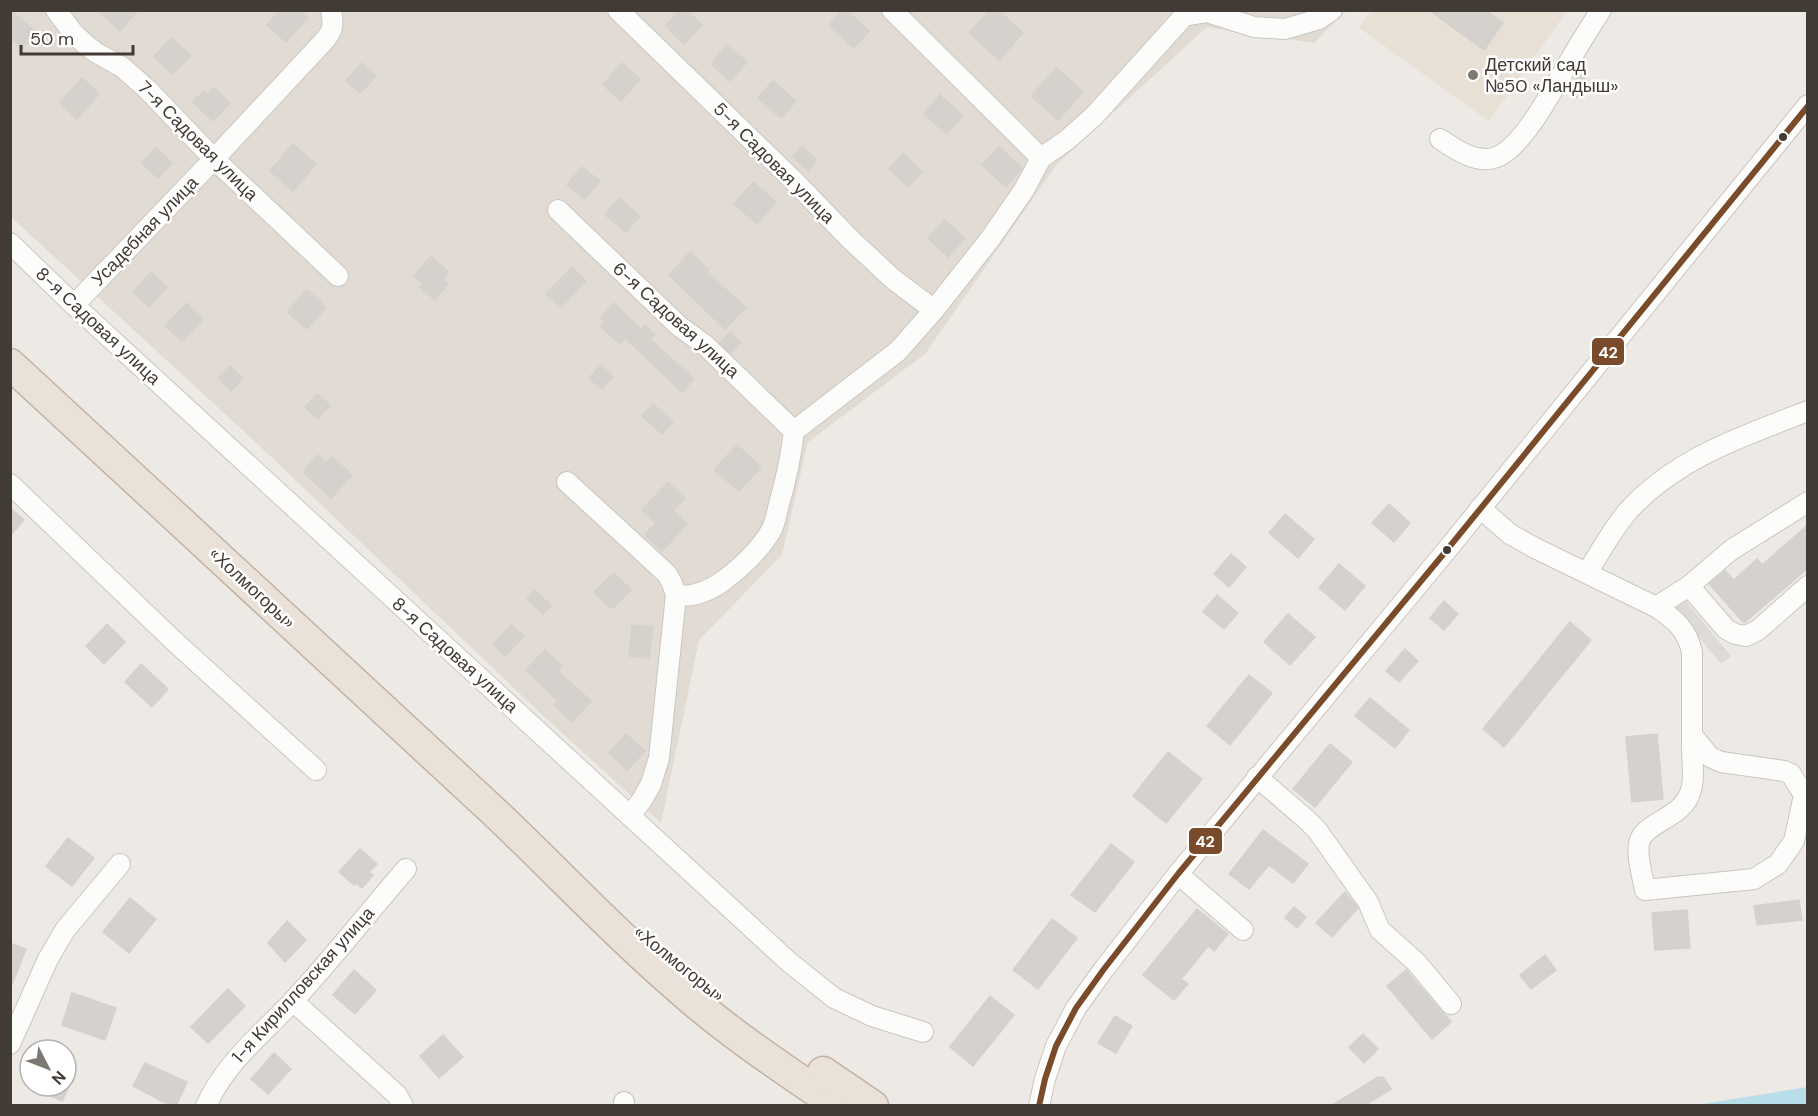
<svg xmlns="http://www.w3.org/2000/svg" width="1818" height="1116" font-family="'DM Sans',sans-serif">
<rect width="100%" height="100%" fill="#edeae6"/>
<polygon fill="#e1dbd3" points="10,11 1346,11 1314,43 1207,27 1057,164 925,354 808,442 782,555 699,640 661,823 538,711 251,438 11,217"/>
<polygon fill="#e8e0d5" points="1371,11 1567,11 1489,121 1359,28"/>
<polygon fill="#dedbd7" points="1685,600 1731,656 1721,664 1675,608"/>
<polygon fill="#b8deea" points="1807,1087 1807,1105 1696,1105"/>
<g fill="#d5d1cd" stroke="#d5d1cc" stroke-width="1.5">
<polygon points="10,10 37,33 23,48 10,37"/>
<polygon points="97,10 138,10 120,31"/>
<polygon points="280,10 299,10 308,18 286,42 267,25"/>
<polygon points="680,10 687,10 702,25 684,44 665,26"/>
<polygon points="842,10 846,10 869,31 854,48 829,25"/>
<polygon points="990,10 998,10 1023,33 999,60 969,33"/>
<polygon points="1429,10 1486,10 1503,23 1484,50"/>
<polygon points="171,38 191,55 173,74 154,57"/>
<polygon points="727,45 747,62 730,81 711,64"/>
<polygon points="362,63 376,76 360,93 346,81"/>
<polygon points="622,63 640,79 621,101 603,85"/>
<polygon points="1057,68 1083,92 1058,120 1031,96"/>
<polygon points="1578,74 1588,81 1577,98 1567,91"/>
<polygon points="82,78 99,94 77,119 60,103"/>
<polygon points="773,81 796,101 781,118 758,98"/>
<polygon points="214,88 230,103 213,121 193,102 204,91 208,94"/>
<polygon points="940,95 963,116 947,134 924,114"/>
<polygon points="293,144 316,164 293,191 270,171"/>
<polygon points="802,146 817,160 808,171 793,157"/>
<polygon points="156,147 172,163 158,178 142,163"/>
<polygon points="999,147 1022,168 1006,187 982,165"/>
<polygon points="903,153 922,172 908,187 889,169"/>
<polygon points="582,167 600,181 585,199 567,185"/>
<polygon points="753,182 776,202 757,224 734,204"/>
<polygon points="619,198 640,216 626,232 605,215"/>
<polygon points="945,220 965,238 948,257 928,238"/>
<polygon points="690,252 709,270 706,272 746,307 725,329 669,275"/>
<polygon points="431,256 449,272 443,279 448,284 435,300 420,287 423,284 414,276"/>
<polygon points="572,267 586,281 561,307 546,294"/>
<polygon points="151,272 167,287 149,307 133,292"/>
<polygon points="307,290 326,307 307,329 287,312"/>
<polygon points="187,303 203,319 182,341 165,326"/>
<polygon points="614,303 641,329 645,325 655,334 650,339 694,379 682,392 625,338 620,344 601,327 605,322 601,318"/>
<polygon points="730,332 741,342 731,353 720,343"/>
<polygon points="601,365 613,377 602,389 589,378"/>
<polygon points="230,366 243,378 231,391 218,378"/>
<polygon points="317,394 330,405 318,419 305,407"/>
<polygon points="653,404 673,422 662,434 642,416"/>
<polygon points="737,445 761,467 739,491 714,470"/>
<polygon points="318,455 326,463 332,457 352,475 331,498 303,472"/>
<polygon points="668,482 685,499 673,510 687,524 662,551 645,535 656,523 642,510"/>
<polygon points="1389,504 1410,523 1394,542 1372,523"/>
<polygon points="10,508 24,520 10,536"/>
<polygon points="1285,514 1314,539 1298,558 1269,533"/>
<polygon points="1808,525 1808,568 1744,623 1709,584 1725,571 1734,580 1757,559 1762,565"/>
<polygon points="1231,554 1246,567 1229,587 1214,574"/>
<polygon points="1339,564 1365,586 1345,610 1319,588"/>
<polygon points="614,573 631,590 614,607 609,607 594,592"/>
<polygon points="535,590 551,606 543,614 527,599"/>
<polygon points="1217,595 1238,613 1224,629 1203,612"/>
<polygon points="1444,601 1458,614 1444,630 1430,618"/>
<polygon points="1288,614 1315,637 1290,665 1264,642"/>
<polygon points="1570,622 1591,640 1504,747 1483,729"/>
<polygon points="107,624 125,642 104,664 86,646"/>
<polygon points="511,625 524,636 505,656 493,644"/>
<polygon points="632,625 653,627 649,658 629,656"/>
<polygon points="1405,649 1418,661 1399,682 1386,671"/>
<polygon points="545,650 562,666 558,671 591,701 572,722 554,705 558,701 526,670"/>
<polygon points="141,664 168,689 152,707 125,682"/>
<polygon points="1249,675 1272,693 1230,745 1207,726"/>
<polygon points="1370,698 1409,730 1395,748 1355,716"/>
<polygon points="626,734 645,751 627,770 609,753"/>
<polygon points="1657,734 1663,799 1632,802 1626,737"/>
<polygon points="1330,744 1352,762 1315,807 1293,789"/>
<polygon points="1168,752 1202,779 1166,823 1133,796"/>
<polygon points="1263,830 1308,864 1293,883 1269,865 1249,889 1229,874"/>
<polygon points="68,838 94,858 72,886 46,866"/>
<polygon points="1111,844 1134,862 1095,912 1071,895"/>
<polygon points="360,849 377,864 369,872 373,875 362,888 356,883 354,885 339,872"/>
<polygon points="1345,892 1358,908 1332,937 1316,923"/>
<polygon points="130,898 156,919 129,953 103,932"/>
<polygon points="1799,900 1802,920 1757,925 1754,906"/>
<polygon points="1294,907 1306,917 1297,928 1285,918"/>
<polygon points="1197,909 1228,934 1214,951 1208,946 1181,979 1188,984 1174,1000 1143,975"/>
<polygon points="1687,910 1690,948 1655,950 1652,913"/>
<polygon points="1052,919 1077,938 1038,989 1013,970"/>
<polygon points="287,921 306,940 285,962 268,943"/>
<polygon points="10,943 26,949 11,987 10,987"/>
<polygon points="1545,955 1556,970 1531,989 1520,975"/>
<polygon points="354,970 376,990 355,1014 333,995"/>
<polygon points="1406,970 1451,1022 1432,1039 1387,986"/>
<polygon points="228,989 245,1006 208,1043 191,1027"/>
<polygon points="72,993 116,1008 105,1040 62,1025"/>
<polygon points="990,996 1014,1015 973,1066 950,1047"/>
<polygon points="1115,1016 1132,1026 1116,1053 1098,1043"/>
<polygon points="1363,1034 1378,1049 1364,1063 1349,1047"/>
<polygon points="443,1035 463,1057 439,1078 420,1056"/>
<polygon points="274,1053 291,1069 268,1094 251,1079"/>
<polygon points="145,1063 187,1082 176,1106 171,1106 133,1086"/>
<polygon points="1378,1077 1383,1077 1391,1089 1364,1106 1331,1106"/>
<polygon points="29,1086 69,1086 62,1101"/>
</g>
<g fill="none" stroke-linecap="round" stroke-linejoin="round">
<g stroke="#c9c6c2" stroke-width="22">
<g id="minor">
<polyline points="56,10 74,34 85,44 95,52 122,67 147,89 214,159 338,276"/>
<polyline points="618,10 798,185 850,239 893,279 934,310"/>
<polyline points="892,10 1041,158"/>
<path d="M1440,139C1456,150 1479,166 1499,156C1526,143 1556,83 1572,57C1581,41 1591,26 1601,10"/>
<polyline points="558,210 679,326 705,345 794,431"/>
<polyline points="10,243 74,305 789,962 834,998 872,1016 923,1032"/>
<path d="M74,305L214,159L324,41C333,31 334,24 331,10"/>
<polyline points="567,482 667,574 672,583 676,595"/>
<polyline points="10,484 175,642 316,770"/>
<path d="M1480,508L1510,534L1535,548L1656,607C1675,619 1687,630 1692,652C1692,685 1692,717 1692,749C1692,762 1695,778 1691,790C1684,818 1647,821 1640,840C1635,852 1643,878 1645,890L1754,879L1778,864L1794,841L1804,795L1791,774L1784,771L1721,762L1710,757L1692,735"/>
<path d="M1587,573C1600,552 1612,530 1628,511C1676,458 1743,436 1808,411"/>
<polyline points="1689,586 1726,629 1735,634 1746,636 1758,630 1808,586"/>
<polyline points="1656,607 1689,586 1731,550 1808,502"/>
<polyline points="1257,777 1307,820 1317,830 1368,902 1380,930 1416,962 1451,1004"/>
<path d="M630,816L642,800L651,784L659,758L676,595C694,598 709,591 723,581C742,567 759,551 771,531C775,523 777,513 779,504C786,480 791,456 794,431L898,351L934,310L990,239L1024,190L1041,158L1067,140L1094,116L1184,16L1207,12L1254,27L1285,29L1319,19L1332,10"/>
<polyline points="1178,874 1243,930"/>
<polyline points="293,1001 397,1095 403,1106"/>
<polyline points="10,1044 48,959 65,930 120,864"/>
<path d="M206,1106C225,1063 262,1034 293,1001C332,959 368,913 406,869"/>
<polyline points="624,1106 624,1102"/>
<polyline points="1039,1106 1045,1079 1056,1046 1076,1008 1104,969 1178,874 1446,551 1808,105"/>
</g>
</g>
<g stroke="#c3b2a3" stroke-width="33">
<g id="highway">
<path d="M10,364C170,512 331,660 490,808C553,867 611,930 676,986C726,1031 782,1068 838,1106"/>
<polyline points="823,1072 873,1106"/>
</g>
</g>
<use href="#minor" stroke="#fcfcfb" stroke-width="20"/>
<use href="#highway" stroke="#eae1d8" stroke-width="30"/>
<g stroke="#fff" stroke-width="10">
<polyline id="bus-1" points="1039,1106 1045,1079 1056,1046 1076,1008 1104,969 1178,874 1446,551 1808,106"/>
</g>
<use href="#bus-1" stroke="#7a4b2a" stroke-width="6"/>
</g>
<circle fill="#7e7872" stroke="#fff" stroke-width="2" cx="1473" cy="75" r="6"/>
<g fill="#423a34" stroke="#fff" stroke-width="2">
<circle cx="1783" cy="137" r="5"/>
<circle cx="1447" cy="550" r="5"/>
</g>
<g text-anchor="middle" stroke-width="5" stroke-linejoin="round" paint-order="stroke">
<g font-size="18" fill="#423a34" stroke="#fff" text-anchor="start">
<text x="1485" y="71">Детский сад<tspan x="1485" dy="21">№50 «Ландыш»</tspan></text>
</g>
<g font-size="18" fill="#423a34" stroke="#fff">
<text transform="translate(198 141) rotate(45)" y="6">7-я Садовая улица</text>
<text transform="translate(774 163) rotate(45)" y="6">5-я Садовая улица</text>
<text transform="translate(145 231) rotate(-46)" y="6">Усадебная улица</text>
<text transform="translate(676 320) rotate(42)" y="6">6-я Садовая улица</text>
<text transform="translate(98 326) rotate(43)" y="6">8-я Садовая улица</text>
<text transform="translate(252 588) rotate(43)" y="6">«Холмогоры»</text>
<text transform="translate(455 655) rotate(42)" y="6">8-я Садовая улица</text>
<text transform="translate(679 964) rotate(39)" y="6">«Холмогоры»</text>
<text transform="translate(303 985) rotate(-48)" y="6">1-я Кирилловская улица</text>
</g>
</g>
<g stroke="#fff" stroke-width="2">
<rect x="1591" y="337" width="34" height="29" rx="6" fill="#7a4b2a"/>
<rect x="1188" y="827" width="35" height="28" rx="6" fill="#7a4b2a"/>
</g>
<g font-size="16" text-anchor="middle" font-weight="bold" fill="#fff">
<text x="1608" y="358">42</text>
<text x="1205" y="847">42</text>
</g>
<rect width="1818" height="1116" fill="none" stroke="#423a34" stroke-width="24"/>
<g transform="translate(48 1068) rotate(132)"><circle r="28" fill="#ffffff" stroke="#b3b0ae" stroke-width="1.5"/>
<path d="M0-4.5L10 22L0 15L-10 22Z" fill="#7e7872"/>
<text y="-9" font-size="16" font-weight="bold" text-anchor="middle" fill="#423a34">N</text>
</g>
<path d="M21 45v9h112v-9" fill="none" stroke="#423a34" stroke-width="3"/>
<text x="30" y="45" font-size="18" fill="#423a34" stroke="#ffffff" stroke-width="4.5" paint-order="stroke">50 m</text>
</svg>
